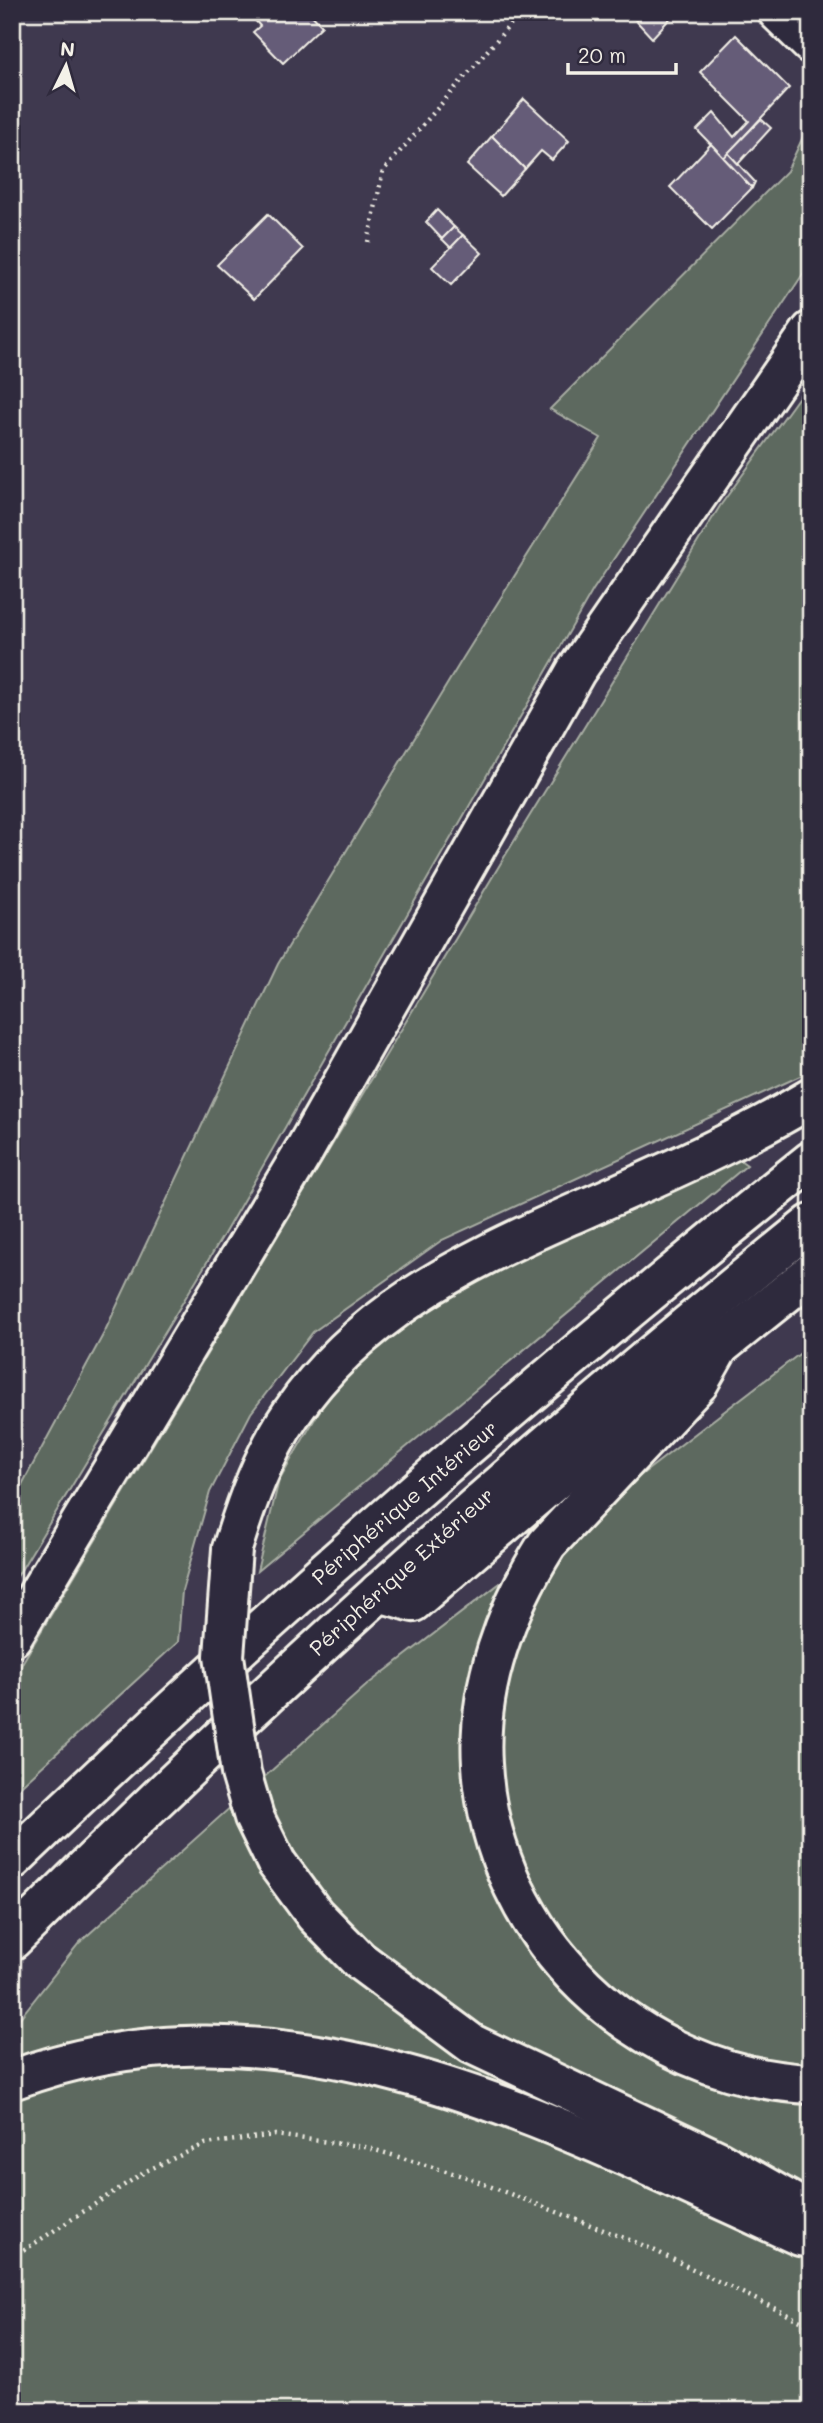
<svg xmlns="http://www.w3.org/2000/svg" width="823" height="2423" font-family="Mali,sans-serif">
<rect width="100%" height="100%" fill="#3f394f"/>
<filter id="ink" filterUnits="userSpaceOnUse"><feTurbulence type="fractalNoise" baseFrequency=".0143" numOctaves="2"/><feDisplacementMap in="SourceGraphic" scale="14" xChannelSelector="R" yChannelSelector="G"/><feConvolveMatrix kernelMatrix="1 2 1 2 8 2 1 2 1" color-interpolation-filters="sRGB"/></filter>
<g filter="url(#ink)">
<g fill="#5d695e" stroke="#a8ada3" stroke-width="2">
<polygon points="811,120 811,262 593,590 224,1234 12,1585 12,1503 104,1333 278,964 463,658 601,438 550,409 787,171"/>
<polygon points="811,380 811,1071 442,1240 313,1332 251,1413 210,1492 182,1591 178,1642 12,1794 12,1680 505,856 720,506"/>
<polygon points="733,1155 747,1165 257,1571 279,1480 330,1393 390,1334 456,1286"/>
<polygon points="811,1345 811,2411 12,2411 12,2028 79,1943 367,1685"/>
</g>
<g fill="#655b78" stroke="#f4f1e8" stroke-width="2">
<polygon points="256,12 309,12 322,26 283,63 253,32 260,26 253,18"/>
<polygon points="628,12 676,12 652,38"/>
<polygon points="736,35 789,88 724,158 697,130 714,113 734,137 749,121 700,72"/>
<polygon points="524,99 569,141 552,160 541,151 525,169 492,136"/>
<polygon points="761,119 771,128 738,164 728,153"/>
<polygon points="492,136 525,169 501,196 467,165"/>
<polygon points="711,144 752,188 712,229 670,187"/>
<polygon points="728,153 755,182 752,188 724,158"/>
<polygon points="437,210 454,227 442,239 426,222"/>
<polygon points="268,214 303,249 254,299 217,265"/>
<polygon points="454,227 463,235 451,248 442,239"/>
<polygon points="463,235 482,253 451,285 432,267"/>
</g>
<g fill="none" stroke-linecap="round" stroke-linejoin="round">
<g stroke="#f4f1e8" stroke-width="44">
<polyline id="street" points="778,12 811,44"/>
</g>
<g stroke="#f4f1e8" stroke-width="44">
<g id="highway">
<path d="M719,1347L698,1384L547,1544C506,1609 477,1686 482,1764C492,1939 637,2076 811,2084"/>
<path d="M232,1549C247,1501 263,1455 291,1414C358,1315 462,1263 568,1216C649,1180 734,1144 811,1098"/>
<polyline points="379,1592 413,1602 588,1452 811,1273"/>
<polyline points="12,1637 305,1149 576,671 811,331"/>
<path d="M12,1860C268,1615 535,1382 811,1161"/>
<polyline points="276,1862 315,1915 359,1960 472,2044 717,2160 811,2213"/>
<path d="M12,1940C266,1688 532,1448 811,1224"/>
<path d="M12,2080C286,1978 555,2124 800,2236L811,2238"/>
</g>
</g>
<g stroke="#f4f1e8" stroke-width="4.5" stroke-dasharray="2 5" stroke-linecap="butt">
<polyline points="368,242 383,171 521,12"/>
<polyline points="12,2258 146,2171 205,2144 275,2135 365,2147 466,2177 645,2246 811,2326"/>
</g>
<use href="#street" stroke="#2f2a3d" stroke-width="38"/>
<use href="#highway" stroke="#2f2a3d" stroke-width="38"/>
<g stroke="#f4f1e8" stroke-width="44" stroke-linecap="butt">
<polyline id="highway-bridge" points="232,1549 224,1656 241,1773 254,1817 276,1862"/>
</g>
<use href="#highway-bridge" stroke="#2f2a3d" stroke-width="38"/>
</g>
</g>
<g text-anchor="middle" stroke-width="5" stroke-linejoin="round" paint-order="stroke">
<g font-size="21" fill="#f4f1e8" stroke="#2f2a3d">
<text transform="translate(405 1503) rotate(-41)" y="7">Périphérique Intérieur</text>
<text transform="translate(402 1572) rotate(-42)" y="7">Périphérique Extérieur</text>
</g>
</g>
<rect width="823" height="2423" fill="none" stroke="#2f2a3d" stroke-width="42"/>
<rect x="21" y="21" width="781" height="2381" fill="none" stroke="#f4f1e8" stroke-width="2.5" filter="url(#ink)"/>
<g transform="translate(66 66) rotate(5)" stroke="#2f2a3d" stroke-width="5" paint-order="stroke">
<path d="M0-5L12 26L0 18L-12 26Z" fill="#f4f1e8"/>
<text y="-10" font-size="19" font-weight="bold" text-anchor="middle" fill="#f4f1e8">N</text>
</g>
<path d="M568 63v10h108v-10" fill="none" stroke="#f4f1e8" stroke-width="3.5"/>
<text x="578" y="63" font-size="21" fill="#f4f1e8" stroke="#2f2a3d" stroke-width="5" paint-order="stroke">20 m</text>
</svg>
